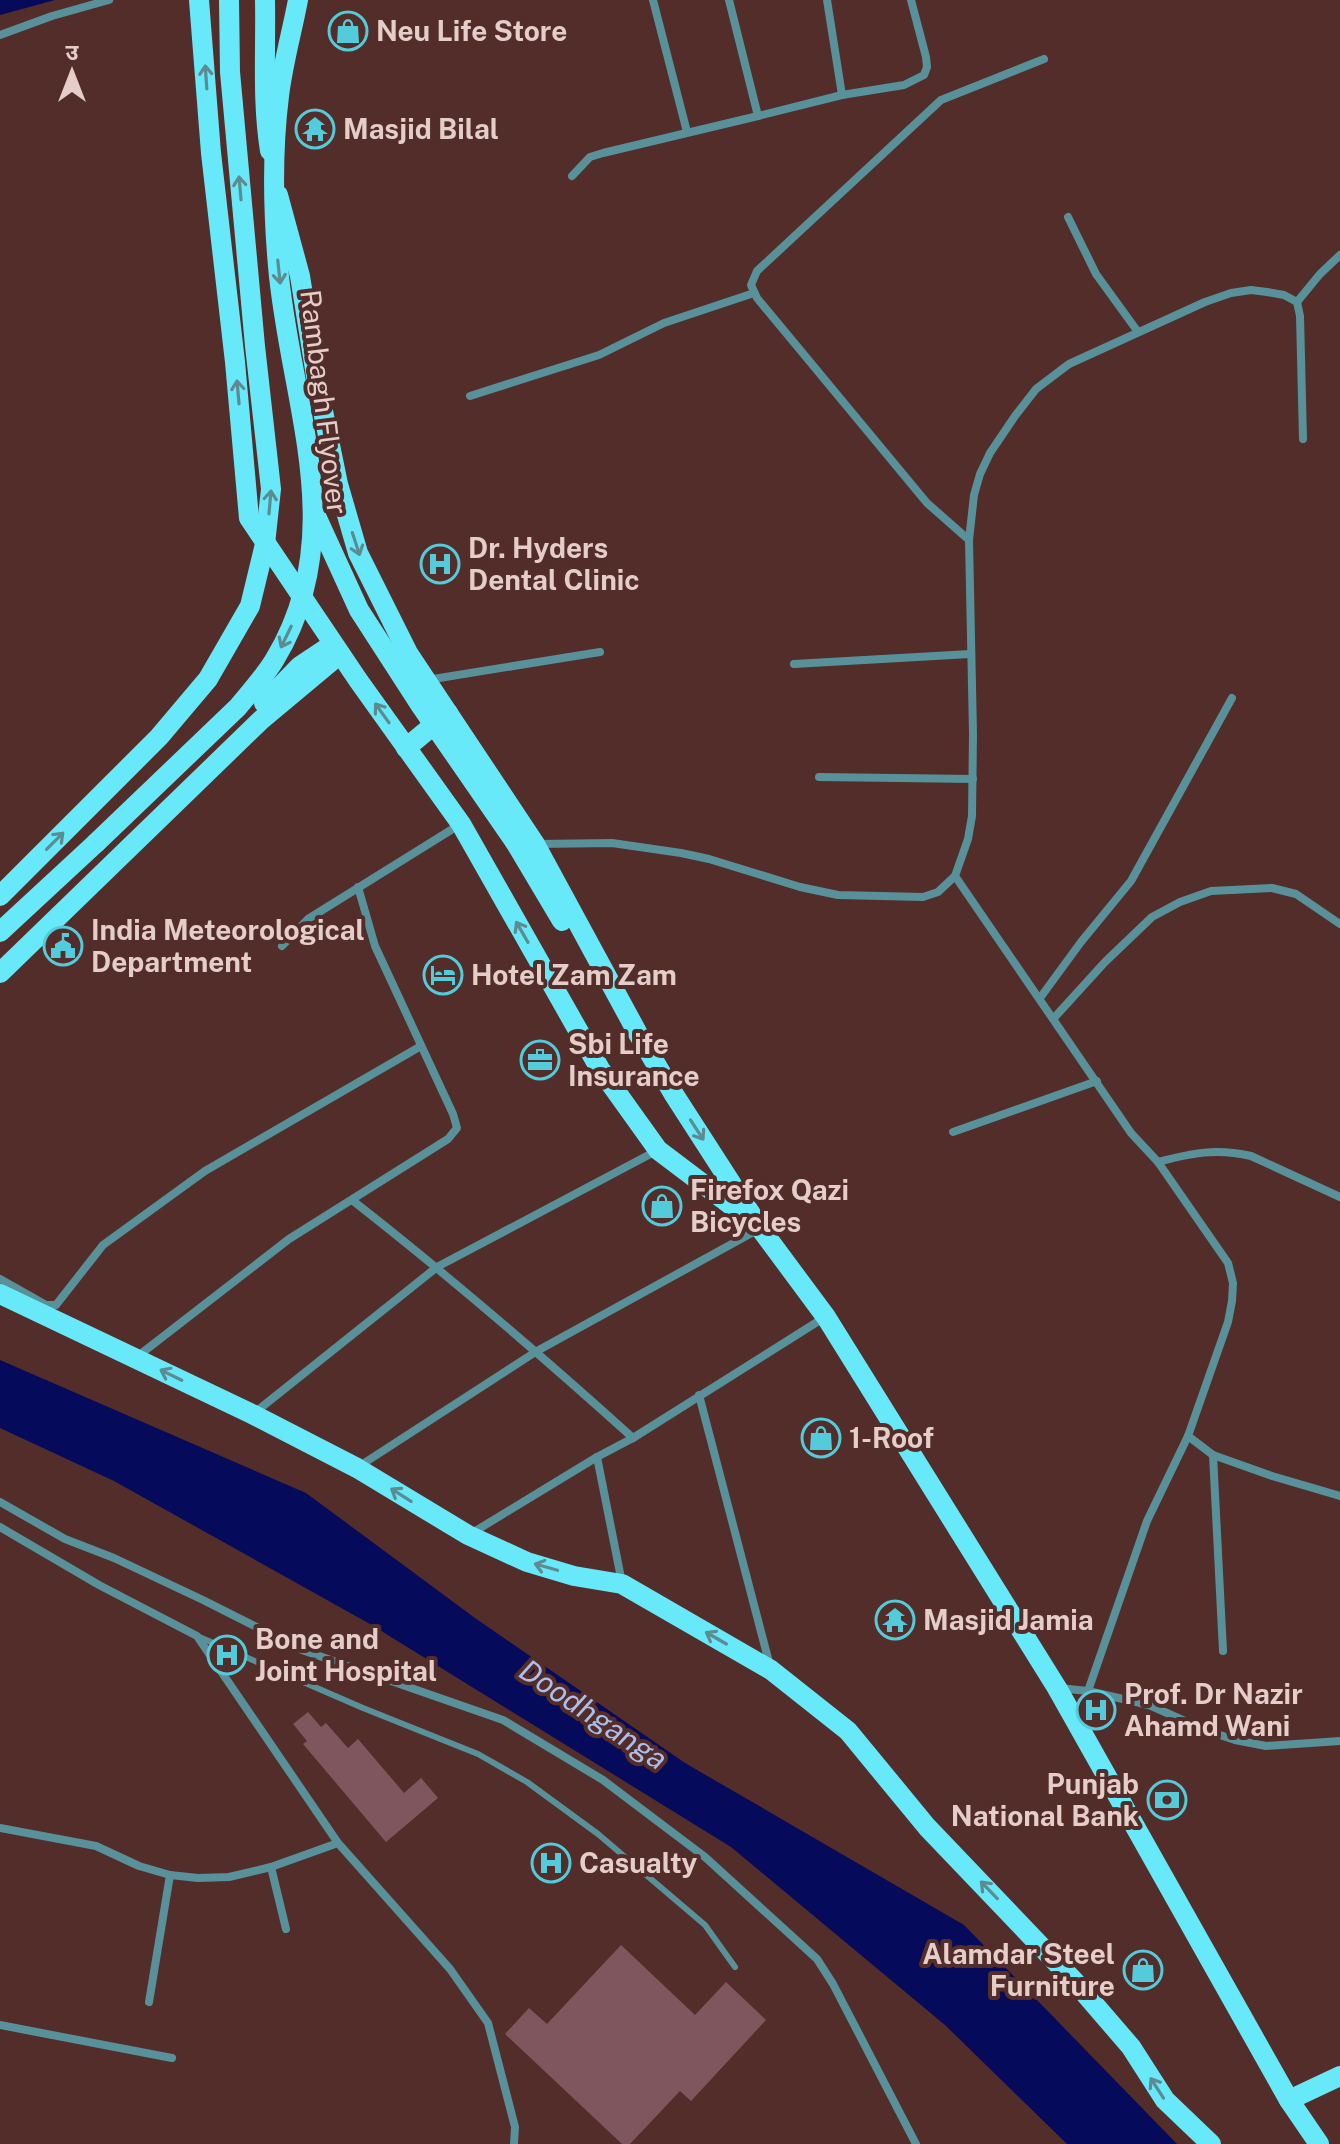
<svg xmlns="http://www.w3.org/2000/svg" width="1340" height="2144" font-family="'Public Sans','Noto Sans Devanagari',sans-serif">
<rect width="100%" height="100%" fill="#522d29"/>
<g fill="#050a5b">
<polygon points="0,0 55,0 0,15"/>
<polygon points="0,1360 306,1493 475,1618 685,1763 964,1925 1177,2144 1067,2144 945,2025 731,1847 370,1624 114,1481 0,1428"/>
</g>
<g fill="#7f565e">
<polygon points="308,1712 321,1727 326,1723 348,1748 358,1739 404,1793 421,1778 438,1798 386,1842 303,1744 307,1741 293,1724"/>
<polygon points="621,1945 695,2015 726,1982 766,2020 691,2101 680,2091 630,2144 622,2144 505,2034 529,2008 547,2024"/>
</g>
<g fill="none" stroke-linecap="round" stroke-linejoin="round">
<polyline stroke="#589199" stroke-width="6" points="197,1636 363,1708 478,1754 527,1782 598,1834 705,1925 735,1967"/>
<g stroke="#589199" stroke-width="8">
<polyline points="653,0 687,132"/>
<polyline points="729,0 758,116 842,95 904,85 924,75 927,67 926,57 911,0"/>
<polyline points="827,0 842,95"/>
<polyline points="0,35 52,16 109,0"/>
<polyline points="572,176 590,157 603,153 758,116"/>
<polyline points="1068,217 1096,274 1138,332"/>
<polyline points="1297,302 1320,274 1340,255"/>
<polyline points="470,396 599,355 664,323 754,293"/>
<polyline points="969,540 927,503 757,298 751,285 757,271 941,100 1044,59"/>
<polyline points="794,664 970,654"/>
<polyline points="427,680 600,652"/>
<polyline points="819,777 973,779"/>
<polyline points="536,844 612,843 681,853 709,859 800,887 838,895 923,897 938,892 955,876 968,839 972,816 973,734 969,540 974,495 980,474 990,453 1015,416 1036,389 1069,364 1205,302 1231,293 1251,290 1267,292 1284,295 1297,302 1300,316 1303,439"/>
<polyline points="955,876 1131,1133 1158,1162 1228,1263 1233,1283 1232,1301 1228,1322 1188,1436 1147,1521 1088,1691"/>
<polyline points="282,946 308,919 459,825"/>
<polyline points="1040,998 1081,942 1131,881 1232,698"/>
<polyline points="1054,1018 1105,962 1152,917 1180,902 1211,891 1272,888 1296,894 1340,924"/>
<polyline points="953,1132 1097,1081"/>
<path d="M1158,1162C1192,1153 1216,1148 1251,1156L1340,1197"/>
<path d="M352,1200C449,1276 542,1356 633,1438"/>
<polyline points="0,1279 46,1305 56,1305 103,1245 205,1171 421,1046"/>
<polyline points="138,1356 289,1239 448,1139 457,1128 453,1114 375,946 358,887"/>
<polyline points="699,1395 770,1666"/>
<polyline points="253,1414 437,1267 658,1150"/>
<polyline points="1188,1436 1213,1455 1272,1476 1340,1496"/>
<polyline points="1213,1455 1223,1651"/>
<polyline points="597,1457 622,1583"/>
<polyline points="358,1467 537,1351 759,1229"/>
<polyline points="0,1502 65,1539 114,1558 203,1600 302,1650 503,1720 603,1780 705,1857 817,1959 833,1984 916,2144"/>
<polyline points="0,1527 99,1585 197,1636 338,1843 450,1969 488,2023 515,2127 514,2144"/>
<polyline points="472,1533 597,1457 633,1438 825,1317"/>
<polyline points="1059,1688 1088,1691 1149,1705 1205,1730 1235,1740 1266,1746 1340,1741"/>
<polyline points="0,1828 96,1846 139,1866 170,1875 198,1878 229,1877 271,1867 338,1843"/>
<polyline points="271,1867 286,1929"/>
<polyline points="149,2002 170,1875"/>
<polyline points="0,2025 172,2058"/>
</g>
<g stroke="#68e9fa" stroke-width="20">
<polyline points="199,0 211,153 235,362 249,518 358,680 461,824 600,1069 658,1150 748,1218"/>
<path d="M265,0C266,51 262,101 270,151"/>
<polyline points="278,195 300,276 317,382 338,484 358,553 408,653 535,844 637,1032 673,1093 760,1228 826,1317 1057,1688 1289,2100 1319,2144"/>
<polyline points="264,703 300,666 333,644"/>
<polyline points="406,748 448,713"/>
<polyline points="515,842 562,921"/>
<polyline points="0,896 159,737 208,679 250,606 265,544 271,489 255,346 230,72 229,0"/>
<polyline points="0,932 96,843"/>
<polyline points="0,973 261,720 340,654"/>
<polyline points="0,1294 252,1414 357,1468 468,1535 527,1562 574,1576 622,1584 771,1670 848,1731 927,1827 1075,1982 1131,2047 1165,2100 1211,2144"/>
<polyline points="1289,2100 1340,2076"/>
</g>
<g stroke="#68e9fa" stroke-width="20">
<polyline points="316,516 359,610 421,706 515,842"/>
<path d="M96,843L238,707C251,691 265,676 275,659C352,532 289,400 278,266C273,209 272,152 279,96C283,63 292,32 298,0"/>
</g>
</g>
<defs><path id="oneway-shaft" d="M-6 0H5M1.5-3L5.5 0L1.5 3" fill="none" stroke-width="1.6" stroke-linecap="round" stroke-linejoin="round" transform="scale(2)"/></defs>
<g stroke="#5d8b92">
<use href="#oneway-shaft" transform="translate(206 77) rotate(-94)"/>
<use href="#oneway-shaft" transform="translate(240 188) rotate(-95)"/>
<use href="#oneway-shaft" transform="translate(279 272) rotate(84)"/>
<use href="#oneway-shaft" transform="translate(238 392) rotate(-95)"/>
<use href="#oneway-shaft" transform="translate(270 502) rotate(-85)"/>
<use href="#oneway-shaft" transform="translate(356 544) rotate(72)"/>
<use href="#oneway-shaft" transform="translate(286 637) rotate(116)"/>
<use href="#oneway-shaft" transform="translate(382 713) rotate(-126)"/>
<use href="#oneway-shaft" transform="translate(55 841) rotate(-45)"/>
<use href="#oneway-shaft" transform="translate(522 932) rotate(-120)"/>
<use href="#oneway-shaft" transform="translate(697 1130) rotate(57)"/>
<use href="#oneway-shaft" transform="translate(171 1375) rotate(-154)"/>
<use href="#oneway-shaft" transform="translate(401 1495) rotate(-148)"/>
<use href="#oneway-shaft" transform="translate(546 1567) rotate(-164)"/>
<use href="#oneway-shaft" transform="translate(716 1638) rotate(-150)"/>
<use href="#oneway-shaft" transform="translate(989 1890) rotate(-134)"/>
<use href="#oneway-shaft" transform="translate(1157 2088) rotate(-123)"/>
</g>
<defs>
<g id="shop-ring" transform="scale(2)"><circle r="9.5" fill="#522d29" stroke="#53cbda" stroke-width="1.5"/><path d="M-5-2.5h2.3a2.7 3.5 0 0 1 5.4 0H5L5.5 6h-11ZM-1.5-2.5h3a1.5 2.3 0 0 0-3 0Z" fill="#53cbda"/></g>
<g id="temple-ring" transform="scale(2)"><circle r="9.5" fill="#522d29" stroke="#53cbda" stroke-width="1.5"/><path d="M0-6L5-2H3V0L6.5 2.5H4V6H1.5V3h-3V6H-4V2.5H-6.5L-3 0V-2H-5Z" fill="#53cbda"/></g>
<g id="hospital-ring" transform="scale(2)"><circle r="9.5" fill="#522d29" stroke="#53cbda" stroke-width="1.5"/><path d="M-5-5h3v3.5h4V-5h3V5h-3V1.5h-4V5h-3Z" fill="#53cbda"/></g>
<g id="civic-ring" transform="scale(2)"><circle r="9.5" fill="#522d29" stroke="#53cbda" stroke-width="1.5"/><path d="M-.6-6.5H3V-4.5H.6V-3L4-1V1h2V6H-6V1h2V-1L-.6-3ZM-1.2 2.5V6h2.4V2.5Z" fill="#53cbda"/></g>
<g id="hotel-ring" transform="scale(2)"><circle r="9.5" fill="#522d29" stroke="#53cbda" stroke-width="1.5"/><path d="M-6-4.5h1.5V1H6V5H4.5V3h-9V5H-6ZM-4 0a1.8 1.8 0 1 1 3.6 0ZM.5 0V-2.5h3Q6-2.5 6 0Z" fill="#53cbda"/></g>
<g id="office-ring" transform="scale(2)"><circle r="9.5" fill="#522d29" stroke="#53cbda" stroke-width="1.5"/><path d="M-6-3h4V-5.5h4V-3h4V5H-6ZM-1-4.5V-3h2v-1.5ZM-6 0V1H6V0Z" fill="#53cbda"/></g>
<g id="bank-ring" transform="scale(2)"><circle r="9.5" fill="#522d29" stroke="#53cbda" stroke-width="1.5"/><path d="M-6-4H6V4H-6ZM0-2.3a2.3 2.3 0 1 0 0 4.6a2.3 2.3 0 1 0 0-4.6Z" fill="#53cbda"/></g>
</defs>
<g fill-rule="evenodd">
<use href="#shop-ring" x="348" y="31"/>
<use href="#temple-ring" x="315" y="129"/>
<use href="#hospital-ring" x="440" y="564"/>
<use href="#civic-ring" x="63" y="946"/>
<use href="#hotel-ring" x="443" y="975"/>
<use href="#office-ring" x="540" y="1060"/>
<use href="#shop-ring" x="662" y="1206"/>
<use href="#shop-ring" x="821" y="1438"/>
<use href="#temple-ring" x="895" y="1620"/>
<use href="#hospital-ring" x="227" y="1655"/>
<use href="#hospital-ring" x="1096" y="1710"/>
<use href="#bank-ring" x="1167" y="1800"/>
<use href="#hospital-ring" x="551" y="1863"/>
<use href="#shop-ring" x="1143" y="1970"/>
</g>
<g text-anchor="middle" stroke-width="8" stroke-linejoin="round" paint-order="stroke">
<g font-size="28" font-weight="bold" fill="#e5cdc9" stroke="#522d29" text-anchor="start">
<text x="376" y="41">Neu Life Store</text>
<text x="343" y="139">Masjid Bilal</text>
<text x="468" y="558">Dr. Hyders<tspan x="468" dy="32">Dental Clinic</tspan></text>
<text x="91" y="940">India Meteorological<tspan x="91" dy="32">Department</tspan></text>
<text x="471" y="985">Hotel Zam Zam</text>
<text x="568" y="1054">Sbi Life<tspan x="568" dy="32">Insurance</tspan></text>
<text x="690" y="1200">Firefox Qazi<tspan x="690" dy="32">Bicycles</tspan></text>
<text x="849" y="1448">1-Roof</text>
<text x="923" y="1630">Masjid Jamia</text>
<text x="255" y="1649">Bone and<tspan x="255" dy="32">Joint Hospital</tspan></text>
<text x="1124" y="1704">Prof. Dr Nazir<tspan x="1124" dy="32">Ahamd Wani</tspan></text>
<text x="1139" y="1794" text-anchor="end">Punjab<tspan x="1139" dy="32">National Bank</tspan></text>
<text x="579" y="1873">Casualty</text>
<text x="1115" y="1964" text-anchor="end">Alamdar Steel<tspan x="1115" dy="32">Furniture</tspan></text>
</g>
<g font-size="28" fill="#e5cdc9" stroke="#522d29">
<text transform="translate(324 402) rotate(83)" y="10">Rambagh Flyover</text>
</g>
<g font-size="30" font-style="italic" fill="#acbfec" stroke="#522d29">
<text transform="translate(593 1715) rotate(34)" y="10">Doodhganga</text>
</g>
</g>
<g transform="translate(72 72)" stroke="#522d29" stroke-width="6" paint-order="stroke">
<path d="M0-6L14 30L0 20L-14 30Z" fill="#e5cdc9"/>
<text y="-12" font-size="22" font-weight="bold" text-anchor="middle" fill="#e5cdc9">उ</text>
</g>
</svg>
